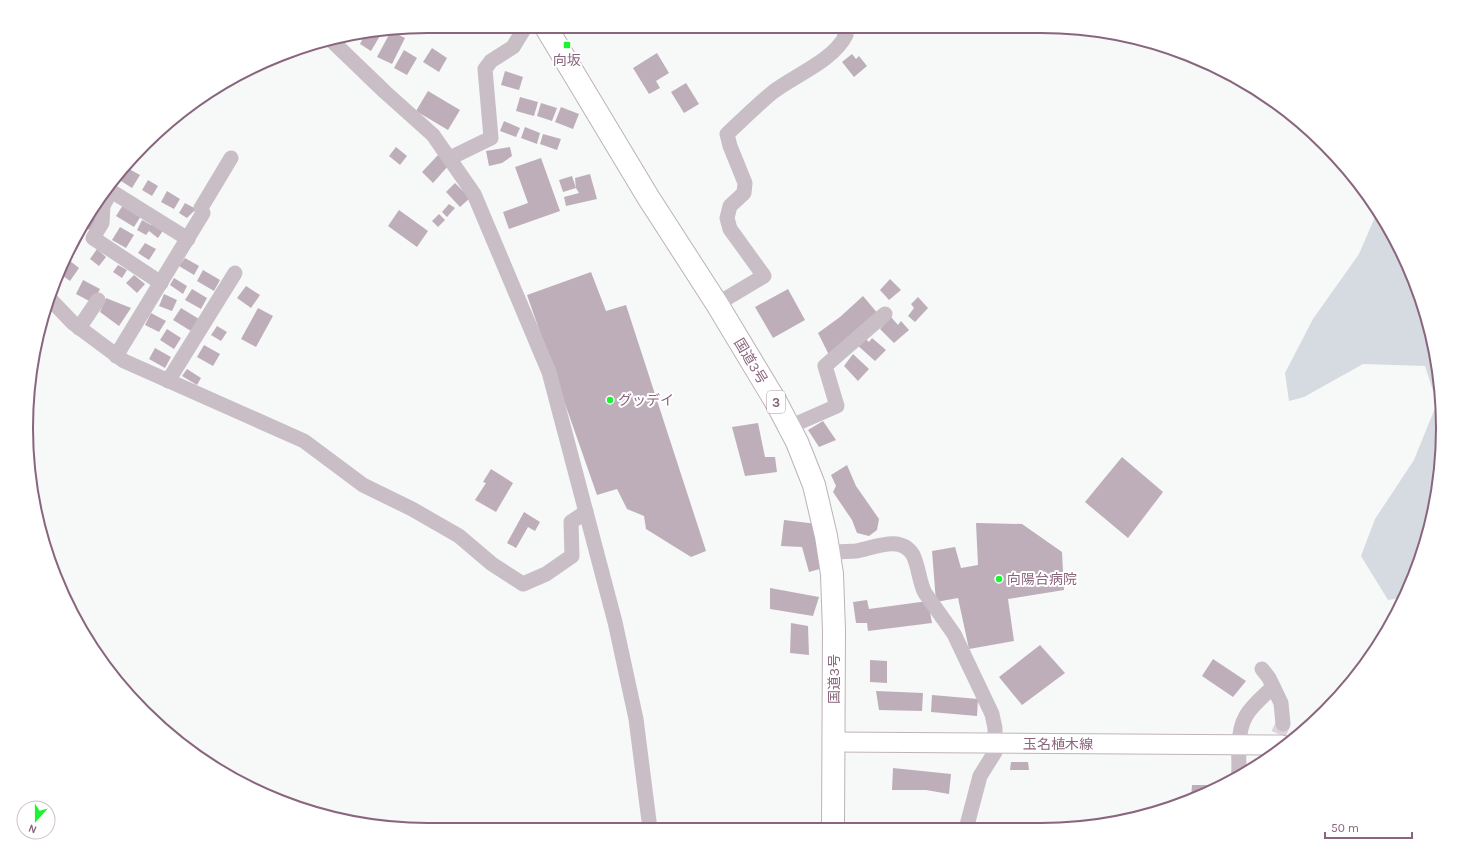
<svg xmlns="http://www.w3.org/2000/svg" width="1469" height="856" font-family="Karla,'Noto Sans JP',sans-serif">
<rect width="100%" height="100%" fill="#f6f9f8"/>
<path fill="#d6dbe1" d="M1378,210L1412,274L1435,349L1443,428L1436,500C1425,514 1432,512 1429,526C1425,548 1415,576 1404,597L1388,600L1361,556L1375,519L1414,460L1437,403L1425,366L1363,364L1304,397L1289,401L1285,373L1313,319L1359,254Z"/>
<g fill="#beaeb9">
<polygon points="375,29 384,29 371,51 360,44 363,38 359,36 361,33"/>
<polygon points="391,31 405,38 392,64 377,57"/>
<polygon points="432,48 447,58 439,72 423,62"/>
<polygon points="404,50 417,58 407,75 394,68"/>
<polygon points="657,53 669,73 656,81 660,88 649,94 633,68"/>
<polygon points="852,54 856,59 859,56 867,66 854,77 842,62"/>
<polygon points="505,71 523,77 519,90 501,85"/>
<polygon points="686,83 699,104 684,113 671,92"/>
<polygon points="428,91 460,110 448,130 416,111"/>
<polygon points="520,97 538,102 534,116 516,111"/>
<polygon points="541,103 557,108 552,121 537,116"/>
<polygon points="561,107 579,114 573,129 555,122"/>
<polygon points="504,121 520,128 516,137 500,131"/>
<polygon points="525,127 540,133 537,144 521,138"/>
<polygon points="543,134 561,139 557,150 540,144"/>
<polygon points="396,147 407,156 400,165 389,156"/>
<polygon points="510,147 512,156 502,163 489,166 486,151"/>
<polygon points="438,155 449,165 433,183 422,172"/>
<polygon points="541,158 560,211 509,229 503,212 528,203 515,167"/>
<polygon points="129,169 140,175 132,188 121,181"/>
<polygon points="590,174 597,199 566,206 564,197 579,193 576,188 575,178"/>
<polygon points="572,176 576,188 563,192 559,180"/>
<polygon points="148,180 158,186 152,196 142,190"/>
<polygon points="455,183 470,198 460,207 446,192"/>
<polygon points="167,191 180,199 174,209 161,202"/>
<polygon points="185,203 196,209 187,218 179,213"/>
<polygon points="449,204 455,208 447,217 442,212"/>
<polygon points="123,205 141,216 134,227 116,216"/>
<polygon points="399,210 428,231 417,247 388,226"/>
<polygon points="439,214 445,220 438,227 432,221"/>
<polygon points="88,215 96,219 90,230 81,226"/>
<polygon points="142,220 151,225 153,221 164,229 158,238 149,231 146,235 137,230"/>
<polygon points="120,227 134,235 126,248 112,240"/>
<polygon points="77,234 83,238 77,249 70,245"/>
<polygon points="145,243 156,249 149,260 138,253"/>
<polygon points="97,249 106,257 99,266 90,259"/>
<polygon points="65,257 79,268 70,281 59,273"/>
<polygon points="185,258 199,266 194,275 179,266"/>
<polygon points="118,265 127,270 122,278 113,272"/>
<polygon points="203,270 220,280 214,291 197,281"/>
<polygon points="591,272 606,311 626,305 706,551 691,557 646,529 644,516 627,509 617,489 597,495 527,295"/>
<polygon points="134,275 145,284 137,293 126,283"/>
<polygon points="174,278 187,286 183,294 170,285"/>
<polygon points="890,279 901,290 889,300 880,290"/>
<polygon points="83,280 100,289 93,303 76,294"/>
<polygon points="246,286 260,295 251,308 237,298"/>
<polygon points="192,289 207,298 201,309 185,300"/>
<polygon points="788,289 805,320 773,338 755,307"/>
<polygon points="164,294 177,300 172,311 159,306"/>
<polygon points="863,296 879,315 829,355 818,333 840,317"/>
<polygon points="918,297 928,308 915,322 908,316 914,308 911,304"/>
<polygon points="106,298 131,308 119,326 100,312"/>
<polygon points="181,308 199,319 191,331 173,320"/>
<polygon points="258,308 273,316 256,347 241,339"/>
<polygon points="151,313 166,321 159,332 145,325"/>
<polygon points="891,317 898,325 901,321 909,330 894,343 880,329"/>
<polygon points="217,326 227,332 221,341 211,335"/>
<polygon points="167,329 181,338 174,349 160,340"/>
<polygon points="863,336 869,342 872,338 886,350 875,361 856,344"/>
<polygon points="204,345 220,354 213,366 197,357"/>
<polygon points="155,348 171,357 165,368 149,359"/>
<polygon points="853,354 869,369 858,381 844,366"/>
<polygon points="187,369 201,378 197,385 182,376"/>
<polygon points="823,421 836,440 819,447 808,430"/>
<polygon points="758,423 765,457 775,457 777,472 745,476 732,427"/>
<polygon points="1122,457 1163,492 1128,538 1085,502"/>
<polygon points="847,465 856,486 879,519 877,530 869,536 857,533 852,520 833,492 836,486 831,475"/>
<polygon points="491,469 513,483 496,512 475,500 486,483 483,482"/>
<polygon points="524,512 540,522 535,531 528,527 516,548 507,543"/>
<polygon points="784,520 817,524 823,568 809,572 802,547 781,546"/>
<polygon points="976,523 1022,524 1062,552 1064,590 1008,599 1014,641 969,649 958,598 936,602 932,551 955,547 961,568 978,565"/>
<polygon points="770,588 819,597 813,616 770,609"/>
<polygon points="867,600 869,609 928,601 932,623 868,631 867,623 856,623 853,602"/>
<polygon points="791,623 808,626 809,655 790,653"/>
<polygon points="1040,645 1065,673 1022,705 999,677"/>
<polygon points="1213,659 1246,681 1233,697 1202,676"/>
<polygon points="870,660 887,661 887,683 870,682"/>
<polygon points="876,691 923,693 922,711 879,710"/>
<polygon points="932,695 978,699 977,716 931,712"/>
<polygon points="1011,762 1028,762 1029,770 1010,770"/>
<polygon points="893,768 951,774 949,794 926,790 892,790"/>
<polygon points="1192,785 1212,785 1211,790 1191,799"/>
</g>
<g fill="none" stroke-linecap="round" stroke-linejoin="round">
<polyline stroke="#dbd4da" stroke-width="15" stroke-dasharray="15 8" stroke-linecap="butt" points="1269,755 1283,724"/>
<g stroke="#bfb4bb" stroke-width="21">
<polyline id="major" points="834,742 1282,745"/>
</g>
<g stroke="#bcb2b8" stroke-width="24">
<polyline id="highway" points="547,29 648,197 717,304 776,402 797,442 814,485 826,536 832,574 834,631 833,829"/>
</g>
<g stroke="#c9bec5" stroke-width="15">
<polyline points="331,40 385,92 433,135 474,194 549,372 615,622 636,719 650,829"/>
<polyline points="450,158 491,138 485,69 491,61 513,47 524,29"/>
<polyline points="161,283 93,238 102,223 103,206 111,191 188,239"/>
<polyline points="49,298 73,323 124,361 304,441 363,485 412,509 459,536 492,564 523,584 546,574 572,556 571,522 586,512"/>
<path d="M717,304L764,276L730,229L727,218L730,206L744,193L745,183L730,146L727,134C742,120 757,105 773,92C795,75 833,61 846,35L842,28"/>
<polyline points="79,328 98,300"/>
<polyline points="116,356 203,213 201,208 231,158"/>
<polyline points="168,381 235,273"/>
<polyline points="789,427 837,406 825,366 885,314"/>
<path d="M829,553C838,551 847,552 856,551C874,548 901,534 913,555C919,567 919,582 925,593L954,634L992,714L995,728V752L980,776L966,829"/>
<polyline points="1262,669 1269,678 1281,703 1283,724"/>
<path d="M1238,778C1240,768 1238,757 1239,747C1239,715 1252,707 1273,687"/>
</g>
<use href="#major" stroke="#fff" stroke-width="19"/>
<use href="#highway" stroke="#fff" stroke-width="22"/>
</g>
<g fill="#1af431" stroke="#fff" stroke-width="1.5">
<rect x="563" y="41" width="8" height="8" rx="2"/>
<circle cx="610" cy="400" r="4"/>
<circle cx="999" cy="579" r="4"/>
</g>
<g text-anchor="middle" stroke-width="4" stroke-linejoin="round" paint-order="stroke">
<rect fill="#fff" stroke="#ad93a5" stroke-width="1" x="767" y="391" width="18" height="22" rx="3"/>
<g font-size="13" font-weight="bold" fill="#8a657e">
<text x="776" y="407">3</text>
</g>
<g font-size="14" fill="#8a657e" stroke="#fff" text-anchor="start">
<text x="567" y="65" text-anchor="middle">向坂</text>
<text x="618" y="405">グッデイ</text>
<text x="1007" y="584">向陽台病院</text>
</g>
<g font-size="14" fill="#8a657e" stroke="#fff">
<text transform="translate(751 361) rotate(59)" y="5">国道3号</text>
<text transform="translate(834 679) rotate(-90)" y="5">国道3号</text>
<text x="1058" y="749">玉名植木線</text>
</g>
</g>
<path d="M0 0H1469V856H0ZM428 33H1041A395 395 0 0 1 1436 428V428A395 395 0 0 1 1041 823H428A395 395 0 0 1 33 428V428A395 395 0 0 1 428 33Z" fill="#fff" fill-rule="evenodd"/>
<path fill="none" stroke="#8a657e" stroke-width="2" d="M428 33H1041A395 395 0 0 1 1436 428V428A395 395 0 0 1 1041 823H428A395 395 0 0 1 33 428V428A395 395 0 0 1 428 33Z"/>
<g transform="translate(36 820) rotate(201)"><circle r="19" fill="#ffffff" stroke="#d0c1cb"/>
<path d="M0-3L7 15L0 10L-7 15Z" fill="#1af431"/>
<text y="-6" font-size="11" font-weight="bold" text-anchor="middle" fill="#8a657e">N</text>
</g>
<path d="M1325 832v6h87v-6" fill="none" stroke="#8a657e" stroke-width="2"/>
<text x="1331" y="832" font-size="12" fill="#8a657e" stroke="#ffffff" stroke-width="3" paint-order="stroke">50 m</text>
</svg>
